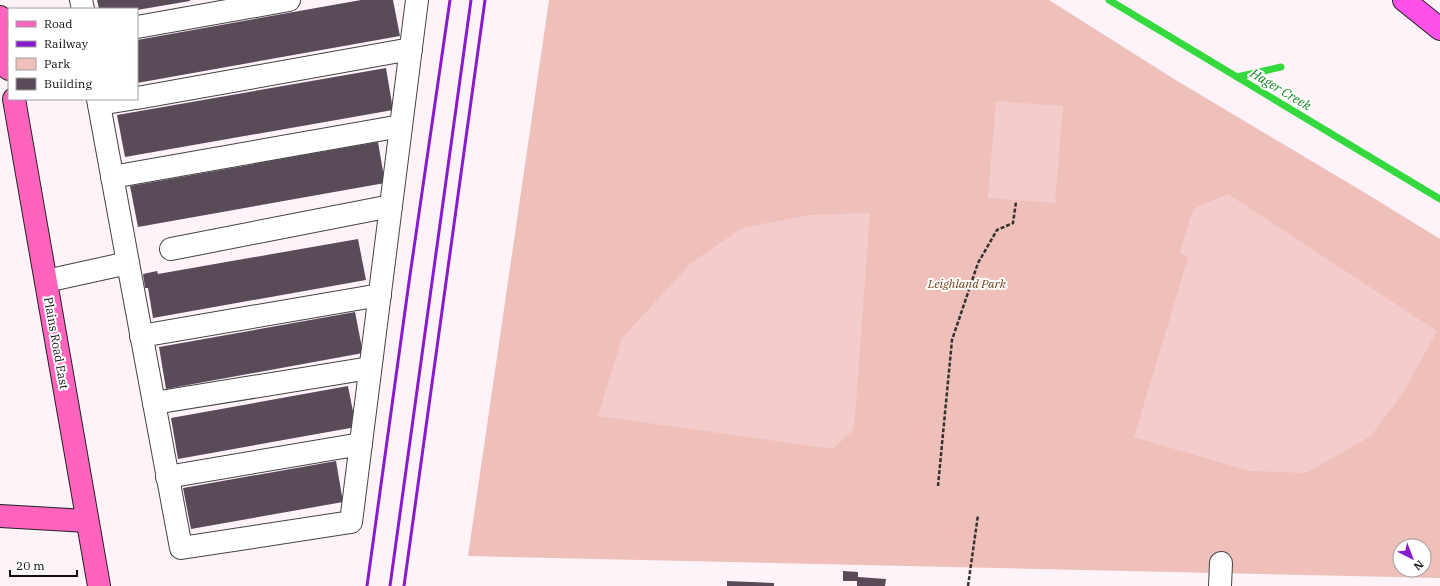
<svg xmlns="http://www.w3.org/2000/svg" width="1440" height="586" font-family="'IBM Plex Serif',serif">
<rect width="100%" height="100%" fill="#fff3fa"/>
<path fill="#eec0b9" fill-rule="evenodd" d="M549,0H1049L1174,79L1367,194L1440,239V578L468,556ZM1400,546H1424V570H1400Z"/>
<g fill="#f4cccb">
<polygon points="996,101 1063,106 1055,203 988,198"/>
<polygon points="1228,194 1437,331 1403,393 1371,436 1306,473 1249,471 1134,437 1188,258 1180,252 1193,209"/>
<polygon points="870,213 854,429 833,449 598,416 622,338 691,263 742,228 809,215"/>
</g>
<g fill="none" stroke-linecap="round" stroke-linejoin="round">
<g stroke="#34d93e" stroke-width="7">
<polyline points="1109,0 1440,199"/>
<polyline points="1237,77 1281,67"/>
</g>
</g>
<g fill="#5a4b59">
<polygon points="97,0 190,0 190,1 137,10 137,9 99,9"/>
<polygon points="361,0 393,0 400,36 137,83 137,40"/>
<polygon points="386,68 393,110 125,157 117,115"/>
<polygon points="378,142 385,183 138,227 130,186"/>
<polygon points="358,239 366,280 153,318 148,288 145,288 143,274 157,271 158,274"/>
<polygon points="355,312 363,353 166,389 159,347"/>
<polygon points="348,386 356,427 178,459 171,418"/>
<polygon points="336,461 343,502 191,529 183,488"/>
<polygon points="843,571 858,572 858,577 886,579 885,586 857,586 857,581 843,581"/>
<polygon points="727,581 774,583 774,586 727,586"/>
</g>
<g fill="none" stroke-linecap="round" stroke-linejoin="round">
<g stroke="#434343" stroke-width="24">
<g id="minor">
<polyline points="81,0 83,9"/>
<polyline points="137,27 289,0"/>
<polyline points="137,98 411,49"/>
<polyline points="98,99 128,263"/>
<polyline points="99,104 130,99"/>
<polyline points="112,177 401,126"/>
<polyline points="171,249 391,206"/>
<polyline points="46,281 128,263 181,548 351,522 417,0"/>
<polyline points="141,336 380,295"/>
<polyline points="154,403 370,368"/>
<polyline points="167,477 361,444"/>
<polyline points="1220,586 1221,563"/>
</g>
</g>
<g stroke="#212121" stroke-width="24">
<g id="major">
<polyline points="0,17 9,69"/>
<polyline points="14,99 99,586"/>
<polyline points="0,516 87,521"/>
</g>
</g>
<g stroke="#212121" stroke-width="24">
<polyline id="highway" points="1404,0 1440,29"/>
</g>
<g stroke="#323232" stroke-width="2.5" stroke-dasharray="4 2" stroke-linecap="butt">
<polyline points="938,486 952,340 978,263 997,230 1013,223 1016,202"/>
<polyline points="968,586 978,515"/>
</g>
<use href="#minor" stroke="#fff" stroke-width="22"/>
<use href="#major" stroke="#ff63be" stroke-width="22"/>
<use href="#highway" stroke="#ff51ea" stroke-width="22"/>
<g stroke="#891bce" stroke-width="3">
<polyline points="367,586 409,282 450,0"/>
<polyline points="390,586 471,0"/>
<polyline points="404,586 485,0"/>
</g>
</g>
<g text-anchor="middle" stroke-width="4" stroke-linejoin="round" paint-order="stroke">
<g font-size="12" font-style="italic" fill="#6f4019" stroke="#fff">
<text x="967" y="288">Leighland Park</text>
</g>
<g font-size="12" fill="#101010" stroke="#fff">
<text transform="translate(56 343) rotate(80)" y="4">Plains Road East</text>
</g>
<g font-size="13" font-style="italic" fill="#0e871a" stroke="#fff">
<text transform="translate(1281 89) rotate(31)" y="5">Hager Creek</text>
</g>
</g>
<rect x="8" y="8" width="130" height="92" fill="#ffffff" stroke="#9f9f9f"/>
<rect x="16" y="21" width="20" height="6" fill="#ff63be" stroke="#9f9f9f"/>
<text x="44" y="28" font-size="12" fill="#101010">Road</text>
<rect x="16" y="41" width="20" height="6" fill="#891bce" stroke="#9f9f9f"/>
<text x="44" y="48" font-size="12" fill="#101010">Railway</text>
<rect x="16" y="58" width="20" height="12" fill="#eec0b9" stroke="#9f9f9f"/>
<text x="44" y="68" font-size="12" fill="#101010">Park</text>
<rect x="16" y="78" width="20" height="12" fill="#5a4b59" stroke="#9f9f9f"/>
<text x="44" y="88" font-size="12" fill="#101010">Building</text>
<g transform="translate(1412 558) rotate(138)"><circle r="19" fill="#ffffff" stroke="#9f9f9f"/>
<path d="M0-3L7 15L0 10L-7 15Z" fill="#891bce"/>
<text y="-6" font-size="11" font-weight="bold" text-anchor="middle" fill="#101010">N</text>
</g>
<path d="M10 570v6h67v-6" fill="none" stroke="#101010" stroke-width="2"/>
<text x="16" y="570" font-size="12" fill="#101010" stroke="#ffffff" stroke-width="3" paint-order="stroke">20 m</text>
</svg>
